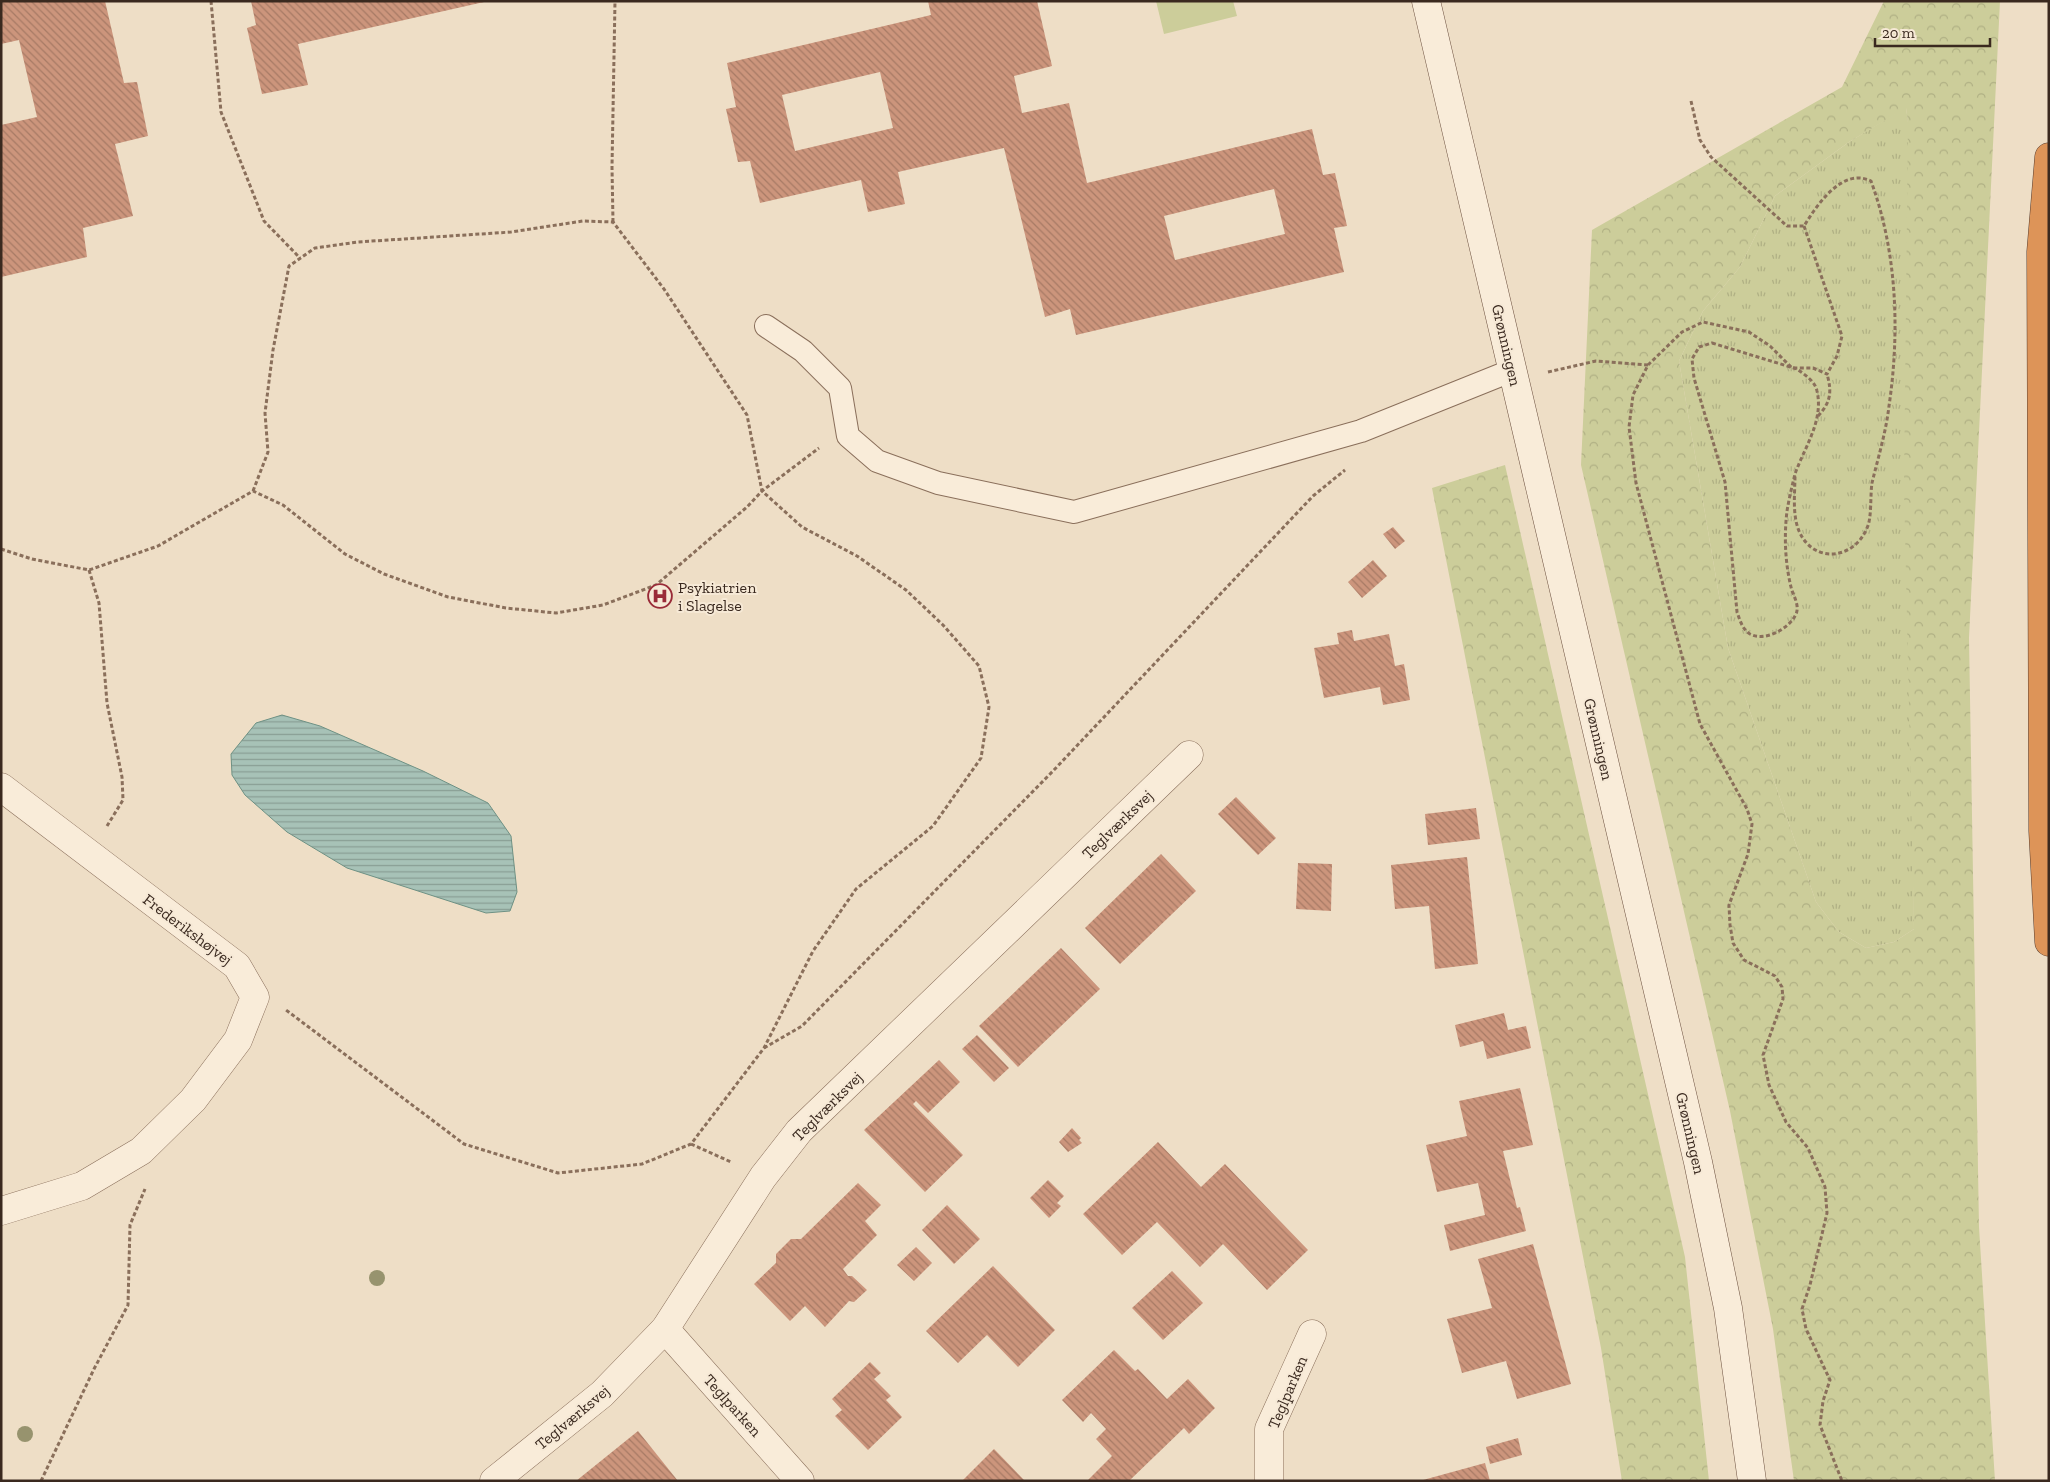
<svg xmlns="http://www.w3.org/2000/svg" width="2050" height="1482" font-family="'Zilla Slab',serif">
<defs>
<pattern id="grass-tufts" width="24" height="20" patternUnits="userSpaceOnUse" patternTransform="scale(1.25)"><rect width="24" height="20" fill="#cccd9a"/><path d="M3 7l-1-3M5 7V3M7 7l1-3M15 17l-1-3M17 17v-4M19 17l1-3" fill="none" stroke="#b0b084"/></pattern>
<pattern id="forest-crowns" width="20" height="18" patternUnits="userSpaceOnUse" patternTransform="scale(1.25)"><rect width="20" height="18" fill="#cccd9a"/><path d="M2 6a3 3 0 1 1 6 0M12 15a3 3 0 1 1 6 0" fill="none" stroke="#b0b084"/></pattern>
<pattern id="water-rules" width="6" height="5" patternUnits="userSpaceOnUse" patternTransform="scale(1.25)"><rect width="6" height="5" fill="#a7c2b7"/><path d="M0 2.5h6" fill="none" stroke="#899e94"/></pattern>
<pattern id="building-back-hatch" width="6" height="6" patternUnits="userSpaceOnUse" patternTransform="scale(1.25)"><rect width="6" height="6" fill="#cc957c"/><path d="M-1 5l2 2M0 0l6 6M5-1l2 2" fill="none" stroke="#a77a65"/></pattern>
</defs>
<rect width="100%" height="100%" fill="#eedec6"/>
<polygon fill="url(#grass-tufts)" points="1906,107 1908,122 1914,929 1894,942 1866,948 1839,932 1816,902 1728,648 1679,361 1703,311 1740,267 1775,196 1849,142"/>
<g fill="url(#forest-crowns)" fill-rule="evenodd">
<path d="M1884,1H2000L1969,638L1979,1227L1995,1481H1794L1773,1329L1730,1111L1581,465L1592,230L1842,87ZM1906,108L1908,122L1904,487L1914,929L1894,942L1866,948L1839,932L1816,902L1728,648L1679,361L1703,311L1740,267L1775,196L1849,142Z"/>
<polygon points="1505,465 1685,1257 1709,1481 1622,1481 1601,1348 1432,488"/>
</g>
<polygon fill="#cccd9a" points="1156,1 1233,1 1237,16 1164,34"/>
<polygon fill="url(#water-rules)" stroke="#6e9184" points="282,715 320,726 423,771 488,803 511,836 517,892 510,911 486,913 347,868 287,832 245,795 232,775 231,754 256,723"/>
<g fill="url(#building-back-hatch)" fill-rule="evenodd">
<polygon points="1,1 105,1 124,83 137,82 148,136 115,144 133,216 83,228 87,257 1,277 1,125 37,117 19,40 1,44"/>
<polygon points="251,1 484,1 484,2 298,44 308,85 262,94 247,28 256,25"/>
<path d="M928,1H1037L1052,66L1014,76L1022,113L1069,103L1087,183L1312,129L1323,175L1335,173L1347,226L1334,228L1344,272L1076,335L1070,309L1045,317L1004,148L898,172L905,204L868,212L861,180L760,203L750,161L738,162L726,109L736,107L727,63L931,15ZM880,72L893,128L795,151L782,95ZM1274,189L1285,234L1175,260L1164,216Z"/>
<polygon points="1393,527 1405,541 1395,549 1383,534"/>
<polygon points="1373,560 1387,576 1362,598 1348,582"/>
<polygon points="1352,630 1354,641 1389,634 1395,666 1404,664 1410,700 1383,705 1380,687 1324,698 1314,648 1339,644 1337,633"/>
<polygon points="1236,797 1276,838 1258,855 1218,814"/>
<polygon points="1476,808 1480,839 1428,845 1425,814"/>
<polygon points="1161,854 1196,891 1120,964 1085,928"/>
<polygon points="1467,857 1478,964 1435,969 1429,906 1395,909 1391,865"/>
<polygon points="1298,863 1332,864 1331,911 1296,909"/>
<polygon points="1061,948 1100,989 1018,1067 979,1026"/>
<polygon points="1504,1013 1508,1030 1526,1026 1531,1048 1487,1059 1483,1041 1460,1047 1455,1025"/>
<polygon points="977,1035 1009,1068 994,1082 962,1049"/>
<polygon points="939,1060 960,1082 928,1113 916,1101 913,1104 963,1155 925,1192 864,1130"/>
<polygon points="1520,1088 1533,1145 1503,1151 1517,1208 1520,1207 1526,1231 1450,1251 1444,1225 1485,1215 1478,1183 1437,1192 1426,1145 1467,1136 1459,1101"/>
<polygon points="1072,1128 1081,1138 1079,1140 1082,1143 1068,1152 1059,1142"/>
<polygon points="1158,1142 1201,1187 1225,1164 1308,1250 1267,1290 1223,1244 1200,1267 1157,1222 1122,1255 1083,1214"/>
<polygon points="1048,1180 1064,1196 1057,1203 1061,1206 1049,1218 1030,1198"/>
<polygon points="858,1183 881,1205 865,1221 877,1235 843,1269 848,1276 852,1276 867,1290 854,1302 849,1301 825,1327 805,1306 790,1321 754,1284 776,1263 776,1254 791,1239 801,1239"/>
<polygon points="947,1205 980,1239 954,1264 922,1230"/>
<polygon points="1533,1244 1571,1384 1517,1399 1506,1361 1462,1373 1447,1319 1492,1308 1478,1259"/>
<polygon points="916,1247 932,1263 914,1281 897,1265"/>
<polygon points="993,1266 1055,1330 1018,1367 987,1335 958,1363 926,1331"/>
<polygon points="1172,1271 1203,1303 1163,1340 1132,1308"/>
<polygon points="1114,1350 1135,1371 1138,1369 1167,1399 1188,1379 1215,1408 1189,1434 1184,1428 1129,1481 1087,1481 1112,1456 1096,1439 1106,1429 1091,1413 1083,1422 1062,1400"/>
<polygon points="870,1362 881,1373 874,1379 891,1396 886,1400 902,1417 868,1450 835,1416 842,1410 832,1399"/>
<polygon points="638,1431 678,1481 576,1481"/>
<polygon points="1518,1438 1522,1455 1490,1464 1486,1447"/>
<polygon points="994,1449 1025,1481 962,1481"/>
<polygon points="1485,1463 1490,1481 1423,1481 1423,1480"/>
</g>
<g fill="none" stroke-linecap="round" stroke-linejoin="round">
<g stroke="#8a6f5b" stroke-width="24">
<polyline id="service" points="766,326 803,351 840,388 848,436 877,461 938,483 1074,512 1361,431 1513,370"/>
</g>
<g stroke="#8a6f5b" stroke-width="29">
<g id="minor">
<polyline points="1,787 237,966 255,997 238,1040 193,1100 141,1151 82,1186 1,1211"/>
<polyline points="665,1329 800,1481"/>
<polyline points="494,1481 602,1394 665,1329 763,1177 799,1131 1189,755"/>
<polyline points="1269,1481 1269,1429 1312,1334"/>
</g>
</g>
<g stroke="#6c503f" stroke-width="29">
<polyline id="secondary" points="1426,1 1698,1162 1728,1308 1752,1481"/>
</g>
<g stroke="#583e30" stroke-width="29">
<polyline id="motorway" points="2049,157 2041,252 2043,831 2049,942"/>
</g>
<g stroke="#8a6f5b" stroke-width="3" stroke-dasharray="4 2.5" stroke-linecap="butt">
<polyline points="211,1 221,112 264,221 300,258"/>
<path d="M1691,101L1700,140L1711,157L1787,226H1804C1817,205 1842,167 1871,181C1897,252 1900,331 1889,406C1886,432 1878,458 1872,483C1870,496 1872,518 1867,528C1854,560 1813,564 1799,531C1792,514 1795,493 1795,475"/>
<polyline points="613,222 612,167 615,1"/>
<polyline points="1804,226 1842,336 1837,356 1827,374 1813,368 1792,368 1770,346 1749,332 1703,322 1682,332 1648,365 1633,395 1629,427 1636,483 1700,724 1747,809 1752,824 1748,854 1729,905 1730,925 1733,943 1744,960 1775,976 1782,987 1783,999 1763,1055 1769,1085 1786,1122 1808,1148 1825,1187 1827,1213 1810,1285 1802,1309 1806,1329 1830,1380 1823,1401 1820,1425 1842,1481"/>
<path d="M1712,343L1797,369C1805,375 1815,381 1817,391C1824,421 1804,448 1795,474C1792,486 1789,499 1787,511C1784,536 1785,562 1791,587C1793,596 1801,606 1795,616C1788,629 1765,642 1750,634C1742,629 1740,620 1737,612L1725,482L1694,378L1692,359L1699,347Z"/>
<polyline points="1548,372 1596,361 1648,365"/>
<path d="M1818,416C1831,402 1832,392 1827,374"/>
<polyline points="253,491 268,452 265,413 273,350 289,266 315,248 358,242 511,232 583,221 613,222 664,289 747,415 762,491 802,527 857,556 906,590 943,625 979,666 989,707 981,758 933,826 856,889 813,951 764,1048 691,1144 642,1164 558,1173 464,1144 286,1010"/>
<polyline points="1,549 32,559 89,570 158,546 253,491 283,505 345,554 384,574 448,597 506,608 556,613 603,605 656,585 747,507 762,491 819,448"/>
<polyline points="89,570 99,603 107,703 122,777 123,800 107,826"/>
<polyline points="764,1048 802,1026 1053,771 1313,496 1345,470"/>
<polyline points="691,1144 731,1162"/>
<polyline points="41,1481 94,1369 128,1305 130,1225 145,1189"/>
</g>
<use href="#service" stroke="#f9ecd9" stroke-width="22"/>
<use href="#minor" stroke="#f9ecd9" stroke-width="28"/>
<use href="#secondary" stroke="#f9ecd9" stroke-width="28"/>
<use href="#motorway" stroke="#dd9458" stroke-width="28"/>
</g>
<g fill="#97936e">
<circle cx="377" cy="1278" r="8"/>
<circle cx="25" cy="1434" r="8"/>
</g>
<defs>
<g id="hospital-ring" transform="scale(1.25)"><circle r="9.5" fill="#f6e9d6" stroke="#992b38" stroke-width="1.5"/><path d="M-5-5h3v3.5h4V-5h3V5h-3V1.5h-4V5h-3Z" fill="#992b38"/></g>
</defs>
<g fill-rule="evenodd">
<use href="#hospital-ring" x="660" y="596"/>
</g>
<g text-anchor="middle" stroke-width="4" stroke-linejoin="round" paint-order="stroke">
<g font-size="16" fill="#3a291f" stroke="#f6e9d6">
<text transform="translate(1507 345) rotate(77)" y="6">Grønningen</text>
<text transform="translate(1599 739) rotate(77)" y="6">Grønningen</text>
<text transform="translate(1117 824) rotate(-44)" y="6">Teglværksvej</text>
<text transform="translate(188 929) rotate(37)" y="6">Frederikshøjvej</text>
<text transform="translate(827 1106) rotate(-45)" y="6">Teglværksvej</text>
<text transform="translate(1691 1133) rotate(77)" y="6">Grønningen</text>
<text transform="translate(1287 1392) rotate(-67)" y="6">Teglparken</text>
<text transform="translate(733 1405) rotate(48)" y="6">Teglparken</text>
<text transform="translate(572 1417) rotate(-40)" y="6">Teglværksvej</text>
</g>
<g font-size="16" fill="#3a291f" stroke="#f6e9d6" text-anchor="start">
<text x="678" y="593">Psykiatrien<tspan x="678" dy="18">i Slagelse</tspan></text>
</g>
</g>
<rect width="2050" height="1482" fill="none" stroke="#3a291f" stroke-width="5"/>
<path d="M1875 38v8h115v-8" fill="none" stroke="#3a291f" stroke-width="2.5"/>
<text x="1882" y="38" font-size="15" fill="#3a291f" stroke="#f6e9d6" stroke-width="4" paint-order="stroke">20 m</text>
</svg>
